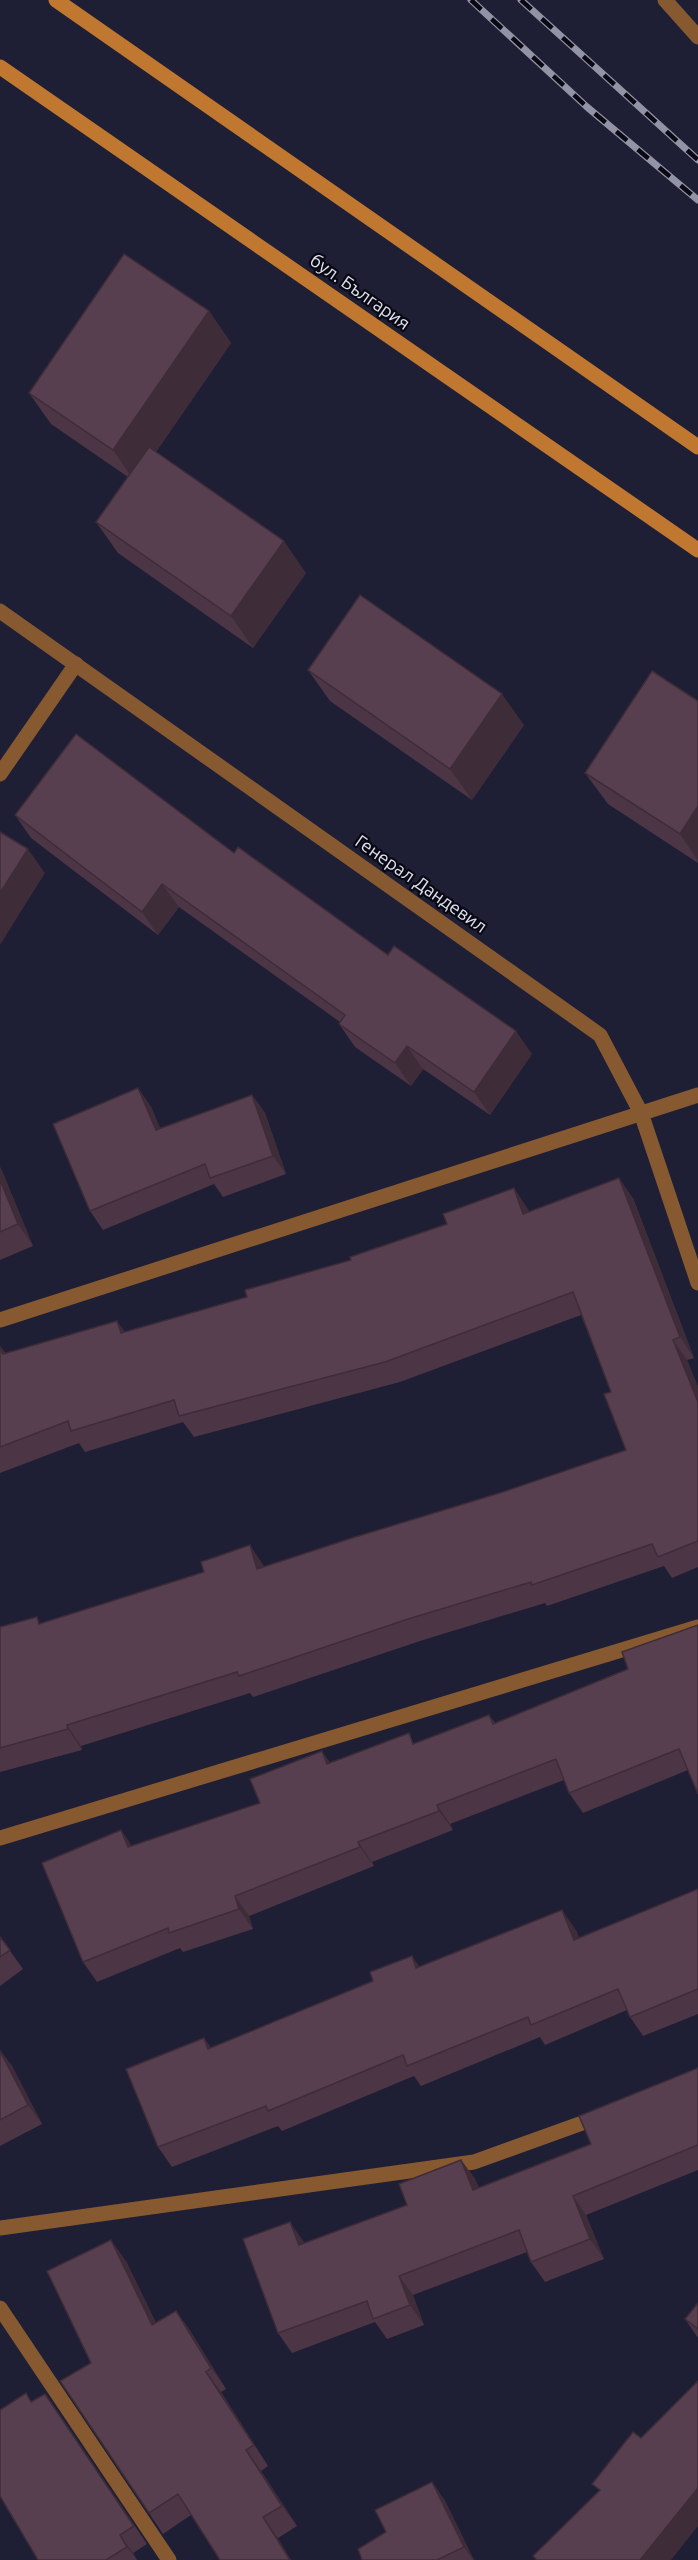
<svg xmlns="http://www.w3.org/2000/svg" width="698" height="2560" font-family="Ubuntu,sans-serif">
<rect width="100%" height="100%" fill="#1e1e35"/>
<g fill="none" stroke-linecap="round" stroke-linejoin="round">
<polyline stroke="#865931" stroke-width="15" points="665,0 698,37"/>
<g stroke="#865931" stroke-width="15">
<polyline points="0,611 600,1035 641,1113 698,1283"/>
<polyline points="0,774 76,664"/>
<polyline points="0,1320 698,1095"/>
<polyline points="0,1838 698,1627"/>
<polyline points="0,2228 474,2162 599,2117"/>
<polyline points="0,2308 169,2560"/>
</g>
<g stroke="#c07831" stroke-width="15">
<polyline points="56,0 698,447"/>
<polyline points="0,67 698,550"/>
</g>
<g stroke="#9293a5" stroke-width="7">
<g id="rail">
<polyline points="471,0 587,107 698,200"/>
<polyline points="521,0 698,160"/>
</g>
</g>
<use href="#rail" stroke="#090913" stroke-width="4.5" stroke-dasharray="14" stroke-linecap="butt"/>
</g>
<g fill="#4c3645">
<polygon points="209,311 231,343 156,452 306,573 253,648 118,553 96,522 128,477 51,424 29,393"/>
<polygon points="308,670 524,725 472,800 330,701"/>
<polygon points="698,701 698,863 608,804 585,773"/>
<polygon points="15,815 234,853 388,955 532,1054 490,1115 423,1069 411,1086 355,1047 339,1024 340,1022 179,907 158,935 31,838"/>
<polygon points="138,1088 151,1107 160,1128 252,1095 265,1113 286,1174 223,1197 214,1184 103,1230 90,1211"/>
<polygon points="0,1167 2,1171 33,1246 0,1260"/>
<polygon points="633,1198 694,1358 687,1360 698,1387 698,1567 672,1578 664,1566 547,1606 545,1603 423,1640 253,1697 250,1693 81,1746 82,1750 0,1772 0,1627 41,1623 264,1566 265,1567 503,1492 626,1450 611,1392 581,1315 400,1382 194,1437 183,1422 85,1452 79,1443 0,1473 0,1346 6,1354 125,1332 247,1297 351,1260 528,1209 529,1212"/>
<polygon points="698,1625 688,1770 583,1813 569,1793 564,1780 450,1824 453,1830 372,1862 374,1866 249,1916 253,1929 183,1952 180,1948 97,1982 83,1962 132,1846 260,1803 330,1763 416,1743 489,1715 495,1723 628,1669"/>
<polygon points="698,1889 698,2014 643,2036 630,2017 627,2010 545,2045 540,2037 421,2086 414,2076 282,2131 278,2126 172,2167 158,2147 204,2038 211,2048 419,1967 576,1930 579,1938"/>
<polygon points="0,1937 23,1969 0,1986"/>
<polygon points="0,2050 12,2066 42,2124 0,2146"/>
<polygon points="698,2068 698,2170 586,2215 604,2259 545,2282 531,2262 527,2252 413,2295 424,2325 387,2339 375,2322 292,2353 278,2333 304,2242 305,2243 407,2205 461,2160 475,2179 479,2188 591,2144"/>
<polygon points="126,2261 156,2323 176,2311 191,2332 226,2389 221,2392 268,2466 261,2471 297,2526 278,2538 191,2515 163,2534 149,2513 91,2363"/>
<polygon points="698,2303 698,2338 685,2319"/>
<polygon points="32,2402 58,2412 147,2544 133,2553 137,2560 38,2560"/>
<polygon points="432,2482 445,2501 474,2560 362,2560 386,2532"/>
</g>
<g fill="#3e2c38">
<polygon points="209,311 231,343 135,482 113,450"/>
<polygon points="284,541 306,573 253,648 231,616"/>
<polygon points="502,694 524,725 472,800 450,769"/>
<polygon points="698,806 698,861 680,834"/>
<polygon points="28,849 45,873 0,945 0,893"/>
<polygon points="162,884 179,907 158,935 142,912"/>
<polygon points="516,1031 532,1054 490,1115 474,1092"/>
<polygon points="407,1046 423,1069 411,1086 395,1063"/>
<polygon points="138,1088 151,1107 169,1148 156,1130"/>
<polygon points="252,1095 265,1113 286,1174 273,1156"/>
<polygon points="0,1167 2,1171 33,1246 18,1224 0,1180"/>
<polygon points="619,1178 633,1198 694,1358 680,1337"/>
<polygon points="514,1188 528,1209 538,1234 523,1214"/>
<polygon points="117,1321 132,1341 121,1333"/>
<polygon points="673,1340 687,1360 698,1387 698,1402"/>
<polygon points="0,1346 13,1364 3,1354"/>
<polygon points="250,1545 264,1566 272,1590 257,1569"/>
<polygon points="67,1725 81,1746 82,1750 68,1729"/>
<polygon points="322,1751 336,1771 327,1764"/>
<polygon points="437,1805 450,1824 453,1830 439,1811"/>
<polygon points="121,1830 135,1850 128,1847"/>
<polygon points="358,1842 372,1862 374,1866 360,1847"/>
<polygon points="235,1896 249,1916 253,1929 239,1909"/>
<polygon points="562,1910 576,1930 588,1960 574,1940"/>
<polygon points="412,1956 426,1976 416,1968"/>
<polygon points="204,2038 218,2058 208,2049"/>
<polygon points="0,2050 12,2066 42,2124 28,2105"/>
<polygon points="461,2160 475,2179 487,2209 473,2190"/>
<polygon points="573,2196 586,2215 604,2259 590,2239"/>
<polygon points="290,2222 304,2242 313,2265 299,2245"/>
<polygon points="111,2240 126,2261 167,2346 152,2325"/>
<polygon points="399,2276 413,2295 424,2325 410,2305"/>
<polygon points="176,2311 191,2332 226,2389 211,2368"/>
<polygon points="206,2372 221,2392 268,2466 254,2445"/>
<polygon points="246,2450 261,2471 297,2526 282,2506"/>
<polygon points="432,2482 445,2501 474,2560 473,2560 464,2547"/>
<polygon points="698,2488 698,2526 671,2560 640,2560"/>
<polygon points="263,2517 278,2538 291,2560 290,2560"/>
<polygon points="120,2535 133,2553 137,2560 127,2547"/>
</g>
<g fill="#583f50" stroke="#3e2c38" stroke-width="1.5">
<polygon points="124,254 209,311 113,450 29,393"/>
<polygon points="149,447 284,541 231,616 96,522"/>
<polygon points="360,595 502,694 450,769 308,670"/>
<polygon points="652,671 698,701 698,806 680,834 585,773"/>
<polygon points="76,734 234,853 238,847 388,955 394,946 516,1031 474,1092 407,1046 395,1063 339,1024 345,1015 162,884 142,912 15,815"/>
<polygon points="0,832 28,849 0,893"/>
<polygon points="138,1088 156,1130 252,1095 273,1156 210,1178 205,1164 90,1211 53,1124"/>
<polygon points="619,1178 680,1337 673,1340 698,1402 698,1541 658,1557 652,1544 532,1585 531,1582 408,1619 239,1676 237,1672 67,1725 68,1729 0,1748 0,1627 37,1617 39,1624 204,1572 201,1562 250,1545 257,1569 352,1538 503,1492 626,1450 604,1394 611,1392 573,1292 385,1362 179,1416 174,1400 71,1431 68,1421 0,1447 0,1348 3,1354 117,1321 121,1333 247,1297 245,1290 351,1260 350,1257 447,1224 443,1214 514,1188 523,1214"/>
<polygon points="0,1180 18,1224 0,1232"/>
<polygon points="698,1625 698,1794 679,1749 569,1793 556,1759 437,1805 439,1811 358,1842 360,1847 235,1896 239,1909 169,1933 168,1928 83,1962 42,1863 121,1830 128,1847 260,1803 250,1779 322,1751 327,1764 409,1733 413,1744 489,1715 493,1724 628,1669 622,1652"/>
<polygon points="698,1889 698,1989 630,2017 618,1989 531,2025 528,2017 407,2066 403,2055 268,2111 266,2106 158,2147 126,2069 204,2038 208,2049 373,1981 370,1972 412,1956 416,1968 562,1910 574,1940"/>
<polygon points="0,1937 10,1950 0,1957"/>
<polygon points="0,2051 28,2105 0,2120"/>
<polygon points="698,2068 698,2145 573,2196 590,2239 531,2262 519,2230 399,2276 410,2305 373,2319 367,2301 278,2333 243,2239 290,2222 299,2245 407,2205 399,2184 461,2160 473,2190 591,2144 579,2116"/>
<polygon points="111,2240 152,2325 176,2311 211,2368 206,2372 254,2445 246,2450 282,2506 263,2517 290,2560 220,2560 178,2494 149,2513 60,2381 91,2363 47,2271"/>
<polygon points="698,2303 698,2329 685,2319"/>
<polygon points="698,2381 698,2488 640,2560 537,2560 533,2556 600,2490 592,2484 633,2432 641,2438"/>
<polygon points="26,2393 31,2402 45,2394 134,2526 120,2535 127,2547 106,2560 38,2560 0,2496 0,2410"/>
<polygon points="432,2482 464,2547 437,2560 362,2560 358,2549 386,2532 375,2510"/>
</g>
<g text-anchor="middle" stroke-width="4.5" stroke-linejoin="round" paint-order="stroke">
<g font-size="18" fill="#e0e2f1" stroke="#090913">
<text transform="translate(360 292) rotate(35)" y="6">бул. България</text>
<text transform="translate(421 884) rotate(35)" y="6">Генерал Дандевил</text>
</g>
</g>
</svg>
